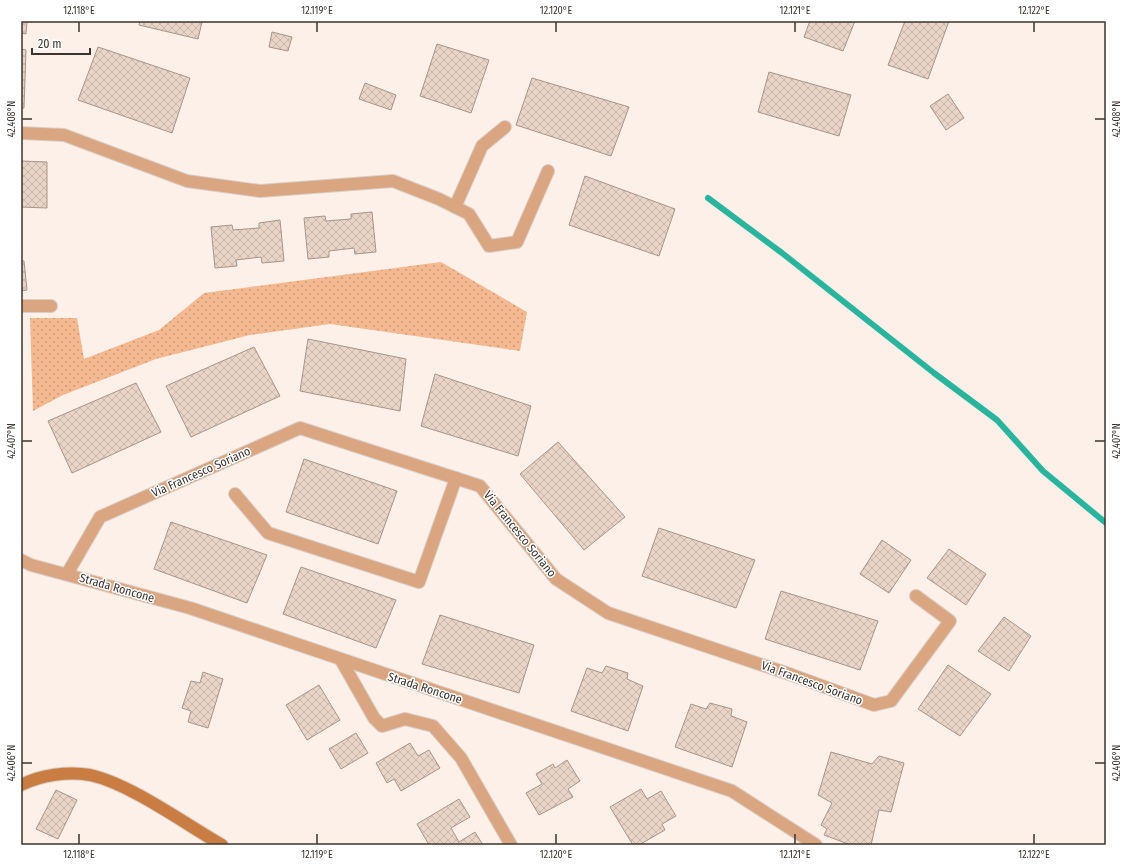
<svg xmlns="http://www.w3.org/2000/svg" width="1127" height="866" font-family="'Fira Sans Condensed',sans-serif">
<defs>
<pattern id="grass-dots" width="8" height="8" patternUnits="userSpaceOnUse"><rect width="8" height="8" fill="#f4b991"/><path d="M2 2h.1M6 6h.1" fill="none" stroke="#c79777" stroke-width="1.8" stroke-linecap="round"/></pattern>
<pattern id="building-cross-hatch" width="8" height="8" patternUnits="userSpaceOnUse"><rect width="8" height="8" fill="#e9d4c7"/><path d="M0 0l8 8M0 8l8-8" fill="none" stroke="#c9b7ab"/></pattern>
</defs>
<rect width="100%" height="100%" fill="#fdf0e8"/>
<polygon fill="url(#grass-dots)" points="441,262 527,312 520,351 330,324 250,335 156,359 63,395 33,411 30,318 77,318 84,359 159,330 204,293"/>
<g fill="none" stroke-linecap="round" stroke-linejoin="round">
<polyline stroke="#2ab49e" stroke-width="6" points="708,198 782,253 934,373 997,420 1043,471 1106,523"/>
</g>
<g fill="url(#building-cross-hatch)" stroke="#a89488">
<polygon points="21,21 27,21 26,34 21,33"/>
<polygon points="140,21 198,21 202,22 198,39 139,25"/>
<polygon points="810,21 855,21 843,51 804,37"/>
<polygon points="905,21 949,21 928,79 888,65"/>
<polygon points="272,32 292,37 288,51 269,47"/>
<polygon points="437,44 489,60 471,113 420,96"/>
<polygon points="98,47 190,78 172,133 78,100"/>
<polygon points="21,49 26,50 24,108 21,108"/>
<polygon points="769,72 851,95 839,136 758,112"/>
<polygon points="532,78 629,107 611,156 516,125"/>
<polygon points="365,83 396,95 391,110 359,99"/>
<polygon points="948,94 964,118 946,130 930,106"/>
<polygon points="21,161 47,162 47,208 21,207"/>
<polygon points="585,176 675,209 659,256 569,225"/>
<polygon points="372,212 376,252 355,254 354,248 329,251 329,257 308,259 304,218 325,216 326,221 351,219 351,214"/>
<polygon points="280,220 284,261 262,263 261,257 236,260 237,266 215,268 211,227 232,225 233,230 259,228 259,223"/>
<polygon points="21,261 24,261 27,290 21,291"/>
<polygon points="308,339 406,359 400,411 300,391"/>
<polygon points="254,347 280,396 191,437 166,386"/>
<polygon points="435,374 531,406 518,456 421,426"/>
<polygon points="136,383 161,432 72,473 48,421"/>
<polygon points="558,442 625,517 584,550 520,474"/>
<polygon points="304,459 397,491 378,544 286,512"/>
<polygon points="171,522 267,555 247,603 154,569"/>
<polygon points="659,528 755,560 736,608 642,576"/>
<polygon points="882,540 911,560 889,593 860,574"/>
<polygon points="949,549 986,574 966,605 927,578"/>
<polygon points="301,567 396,600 376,648 283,614"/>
<polygon points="781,591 878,621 860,670 765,639"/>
<polygon points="440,615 534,645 519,693 422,664"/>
<polygon points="1004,617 1031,636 1009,671 978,651"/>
<polygon points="948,665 991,694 960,736 918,709"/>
<polygon points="606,666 628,673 627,679 643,686 628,731 571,711 587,668 602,673"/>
<polygon points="203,672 223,679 208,728 188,722 191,711 182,708 191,681 200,683"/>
<polygon points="319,685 340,720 307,740 286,705"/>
<polygon points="710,703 732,709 731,716 747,722 732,767 675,747 691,704 706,709"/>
<polygon points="356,733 368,753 341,769 329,749"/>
<polygon points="410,743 418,756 429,750 440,768 401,791 394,779 387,783 376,763"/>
<polygon points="831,752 872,764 879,756 904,763 891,812 879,810 871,845 851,845 824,835 827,829 821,825 832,803 818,795"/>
<polygon points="567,760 580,781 568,789 573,797 539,815 526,793 542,784 536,774 553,764 555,768"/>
<polygon points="641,789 647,799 661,791 676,816 662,824 665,830 639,845 633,845 610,807"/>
<polygon points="56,790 77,800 58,839 36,829"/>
<polygon points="459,799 470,817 451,828 459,842 475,832 483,845 429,845 417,824"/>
</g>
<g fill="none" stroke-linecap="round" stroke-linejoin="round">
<g stroke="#dacec7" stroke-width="14">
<g id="street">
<polyline points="21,133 64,135 187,181 260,191 393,181 439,199 469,214 489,246 517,242 548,171"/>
<polyline points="455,207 482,146 505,127"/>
<polyline points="21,306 51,306"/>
<polyline points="235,494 268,533 419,582 456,478"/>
<polyline points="21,560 31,565 190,608 732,791 816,845"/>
<polyline points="67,574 100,517 300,428 480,486 556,579 608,613 792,675 874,705 891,701 950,621 916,596"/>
<polyline points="341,660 374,718 382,726 405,719 433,726 461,758 511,845"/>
</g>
</g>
<g stroke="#dacec7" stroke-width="14">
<path id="secondary" d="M21,785C41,775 68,771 90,775C131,784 185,824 222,845"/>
</g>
<use href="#street" stroke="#daa581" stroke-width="12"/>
<use href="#secondary" stroke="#ca7d43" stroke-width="12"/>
</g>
<path fill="none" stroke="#3c342e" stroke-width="1.5" d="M79,22V32M317,22V32M556,22V32M795,22V32M1034,22V32M22,119H32M1095,119H1105M22,441H32M1095,441H1105M22,763H32M1095,763H1105M79,834V844M317,834V844M556,834V844M795,834V844M1034,834V844"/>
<g text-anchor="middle" stroke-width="3" stroke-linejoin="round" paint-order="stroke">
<g font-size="12" fill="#3c342e" stroke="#fff">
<text transform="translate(201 472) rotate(-24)" y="4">Via Francesco Soriano</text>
<text transform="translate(520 534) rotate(51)" y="4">Via Francesco Soriano</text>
<text transform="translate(117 588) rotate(16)" y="4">Strada Roncone</text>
<text transform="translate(812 683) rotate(20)" y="4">Via Francesco Soriano</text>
<text transform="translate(425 688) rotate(18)" y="4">Strada Roncone</text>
</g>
</g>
<rect width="1127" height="866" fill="none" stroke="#ffffff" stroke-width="44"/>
<path d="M32 48v6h58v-6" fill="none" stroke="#3c342e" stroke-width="2"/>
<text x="38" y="48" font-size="12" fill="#3c342e" stroke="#ffffff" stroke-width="3" paint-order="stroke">20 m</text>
<rect x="22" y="22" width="1083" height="822" fill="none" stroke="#3c342e" stroke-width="1.5"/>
<g font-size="10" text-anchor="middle" fill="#3c342e">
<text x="79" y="14">12.118°E</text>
<text x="317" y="14">12.119°E</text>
<text x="556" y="14">12.120°E</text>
<text x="795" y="14">12.121°E</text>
<text x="1034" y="14">12.122°E</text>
<text transform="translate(11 119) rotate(-90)" y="4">42.408°N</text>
<text transform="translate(1116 119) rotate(-90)" y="4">42.408°N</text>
<text transform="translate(11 441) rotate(-90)" y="4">42.407°N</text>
<text transform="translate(1116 441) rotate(-90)" y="4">42.407°N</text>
<text transform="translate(11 763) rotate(-90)" y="4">42.406°N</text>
<text transform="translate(1116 763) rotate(-90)" y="4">42.406°N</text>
<text x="79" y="858">12.118°E</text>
<text x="317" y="858">12.119°E</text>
<text x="556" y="858">12.120°E</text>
<text x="795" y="858">12.121°E</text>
<text x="1034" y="858">12.122°E</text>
</g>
</svg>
